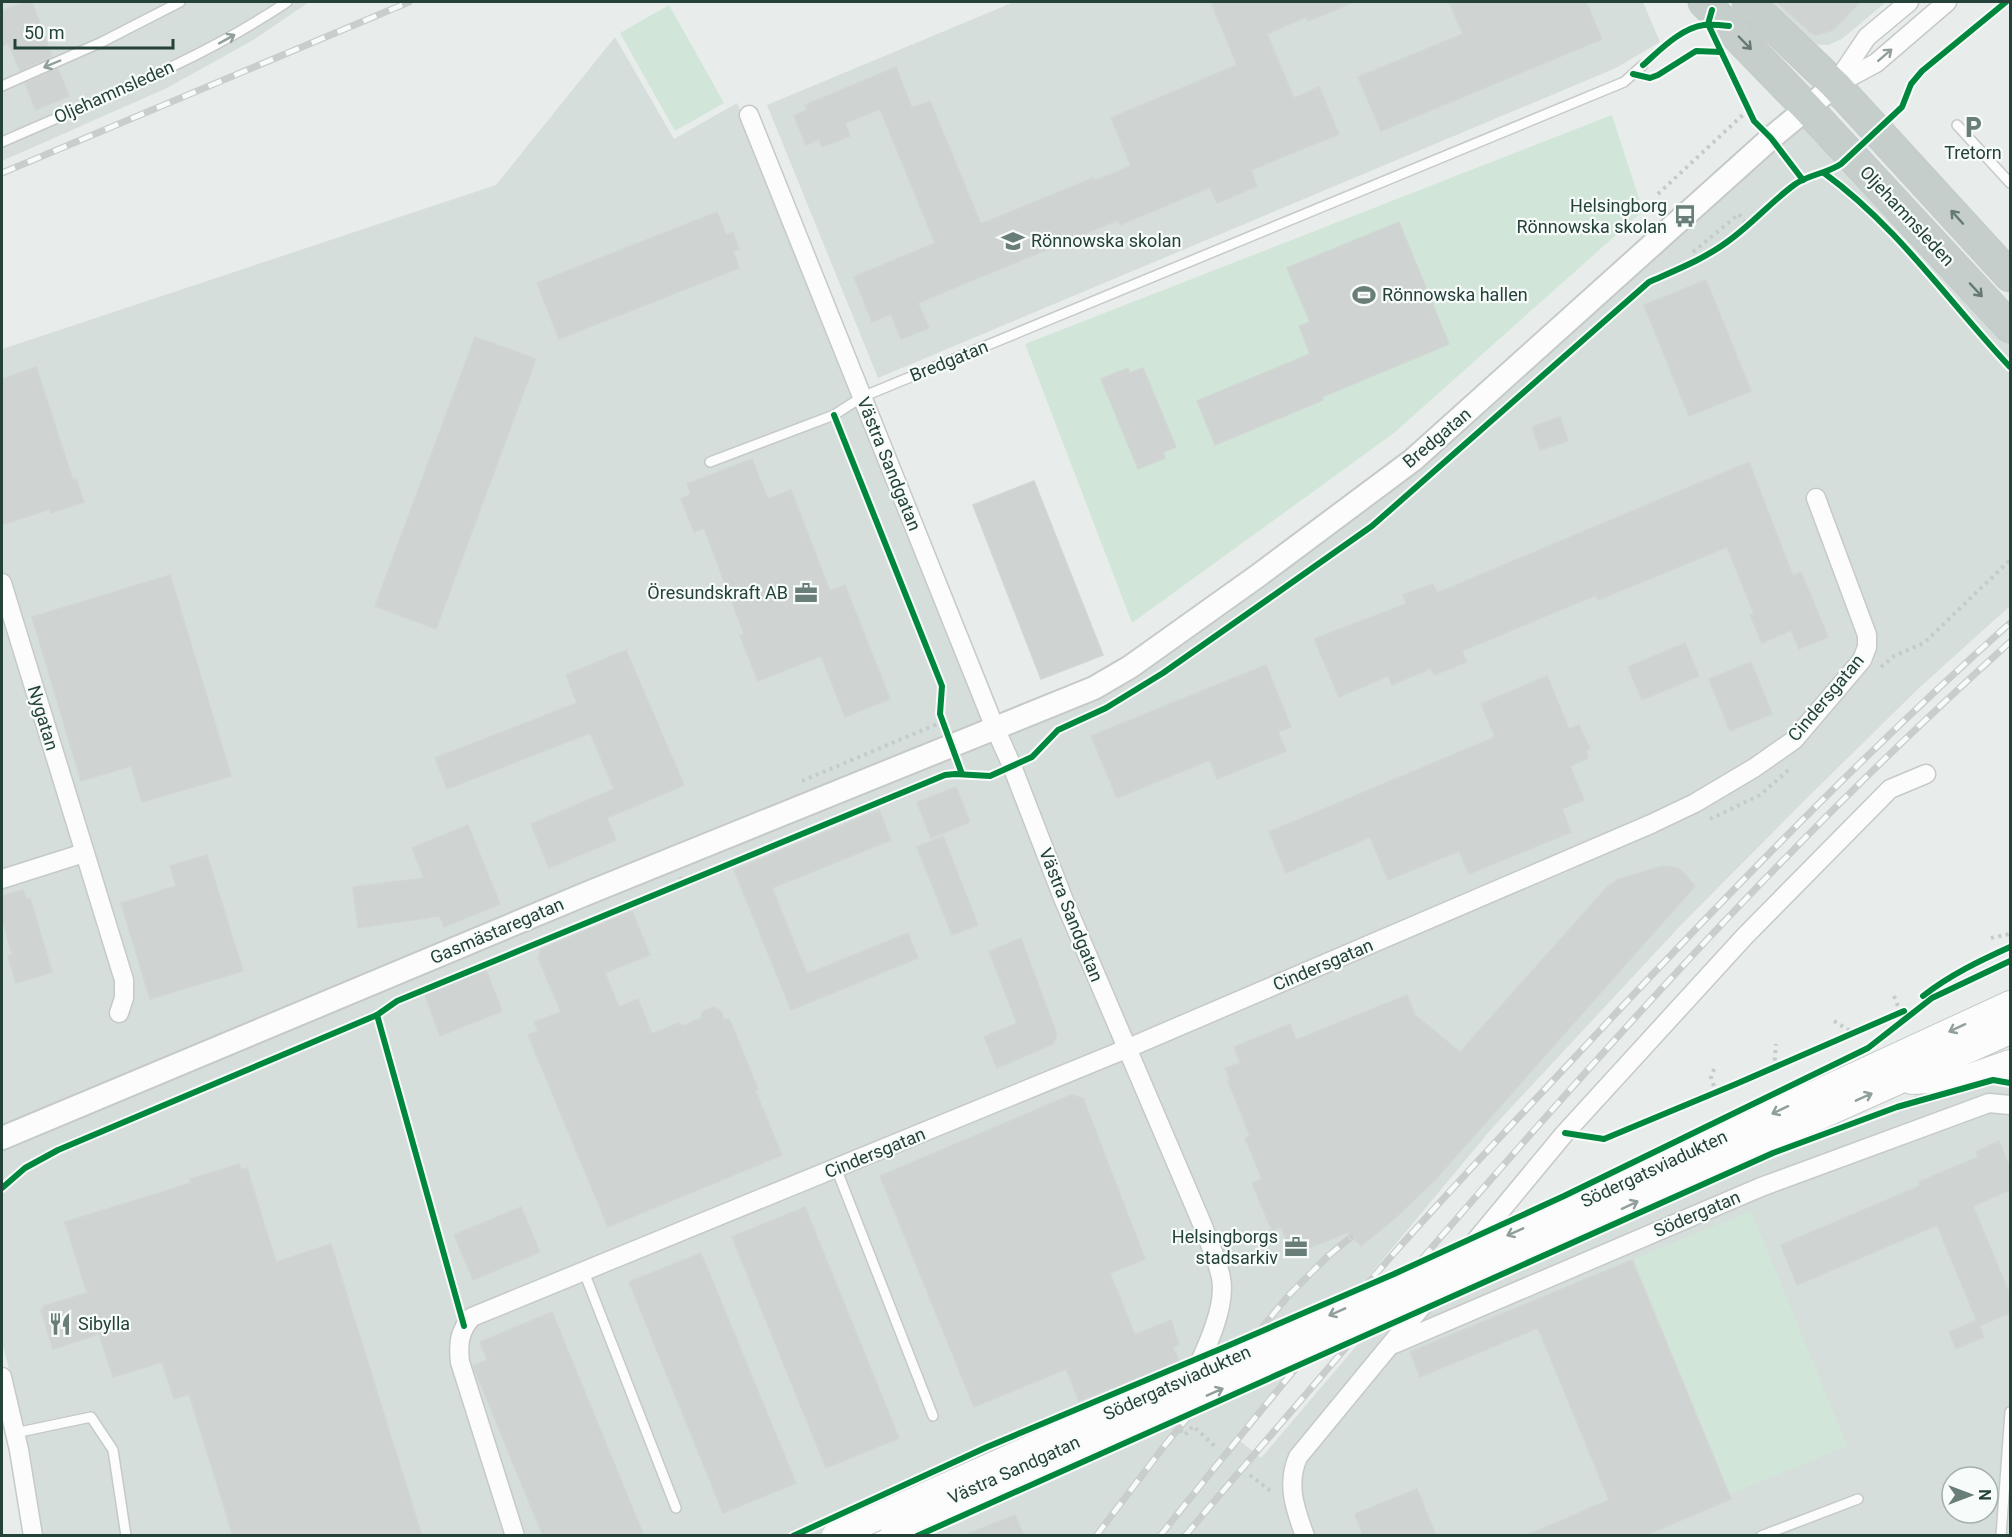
<svg xmlns="http://www.w3.org/2000/svg" width="2012" height="1537" font-family="Roboto,sans-serif">
<rect width="100%" height="100%" fill="#e8edeb"/>
<g fill="#d6dedb" fill-rule="evenodd">
<polygon points="2,2 309,2 255,39 167,88 2,161"/>
<polygon points="1014,2 1643,2 1660,42 1616,68 878,378 767,105"/>
<polygon points="1759,2 1886,2 1842,39 1828,45 1807,44"/>
<path d="M615,37L674,139L737,103L992,735L1264,581L1806,118L2010,339V606L1919,688L1805,800L1682,924L1493,1127L1235,1437L1261,1458L1363,1338L2010,1054V1535H43L29,1447L2,1342V349L496,185ZM1952,1477H1988V1513H1952Z"/>
</g>
<g fill="#d1e6d8">
<polygon points="669,5 724,103 675,131 620,33"/>
<polygon points="1612,115 1643,211 1394,433 1132,623 1025,344"/>
<polygon points="1751,1211 1847,1446 1730,1494 1634,1259"/>
</g>
<g fill="#cfd4d2" stroke="#d1d6d4" stroke-width="1.5">
<polygon points="24,2 32,2 52,56 20,71 8,43 2,46 2,11"/>
<polygon points="1211,2 1354,2 1308,21 1306,17 1267,34 1294,98 1319,87 1339,134 1251,170 1257,186 1217,203 1210,187 1120,225 1118,220 918,303 929,328 901,339 891,314 872,322 854,277 935,243 880,109 845,123 850,136 822,147 819,139 806,145 794,116 807,110 805,105 896,67 912,108 930,101 981,224 1093,178 1094,181 1131,166 1111,118 1237,65"/>
<polygon points="1449,2 1586,2 1602,39 1381,131 1358,77 1463,34"/>
<polygon points="1777,2 1860,2 1833,30 1816,35 1810,32"/>
<polygon points="58,69 69,96 36,110 25,83"/>
<polygon points="717,212 726,235 733,232 739,249 733,251 739,268 559,339 537,283"/>
<polygon points="1399,222 1449,344 1322,397 1323,400 1215,445 1197,401 1310,354 1299,326 1310,322 1287,268"/>
<polygon points="1706,280 1751,391 1689,416 1644,305"/>
<polygon points="475,337 536,359 436,629 375,606"/>
<polygon points="36,367 73,480 76,479 84,502 51,513 50,509 2,525 2,379"/>
<polygon points="1128,368 1130,373 1143,368 1176,447 1163,452 1165,458 1138,469 1101,379"/>
<polygon points="1560,417 1568,441 1540,450 1532,427"/>
<polygon points="752,459 768,499 791,490 830,591 845,585 890,699 845,717 821,656 758,681 740,636 744,634 704,528 694,532 681,499 691,494 687,484"/>
<polygon points="1749,462 1793,576 1801,572 1828,637 1799,649 1791,630 1762,643 1750,615 1754,614 1727,547 1598,600 1596,595 1462,651 1467,662 1434,675 1431,668 1392,685 1388,676 1339,697 1314,639 1406,604 1403,595 1433,584 1437,593"/>
<polygon points="1034,481 1103,655 1041,679 973,505"/>
<polygon points="170,575 231,776 142,802 131,766 81,781 32,617"/>
<polygon points="1685,643 1699,676 1642,700 1628,667"/>
<polygon points="626,650 684,785 607,818 616,840 549,868 531,824 614,789 590,733 447,789 435,758 577,703 566,675"/>
<polygon points="1751,662 1772,714 1730,731 1709,679"/>
<polygon points="1266,665 1291,727 1278,732 1286,751 1217,779 1210,760 1117,798 1091,736"/>
<polygon points="1547,676 1569,729 1579,725 1590,749 1586,751 1588,758 1570,766 1584,800 1562,809 1571,832 1469,874 1459,851 1388,880 1370,837 1286,873 1269,832 1495,737 1481,704"/>
<polygon points="956,787 970,822 931,838 917,802"/>
<polygon points="879,810 891,840 772,888 807,974 908,933 918,958 791,1010 734,870"/>
<polygon points="468,825 500,904 444,927 440,916 358,928 353,887 424,878 412,848"/>
<polygon points="943,836 978,925 952,935 917,847"/>
<polygon points="207,855 243,971 150,999 121,903 176,886 170,866"/>
<polygon points="1663,866 1677,868 1682,871 1695,886 1435,1180 1394,1219 1361,1246 1348,1232 1292,1255 1281,1227 1272,1231 1252,1183 1262,1179 1245,1138 1250,1136 1228,1081 1230,1080 1225,1068 1240,1063 1234,1047 1290,1024 1296,1040 1407,995 1415,1015 1460,1052 1607,887 1619,879"/>
<polygon points="23,890 26,899 30,898 52,972 16,983 8,956 12,954 2,918 2,896"/>
<polygon points="632,911 650,955 605,973 619,1007 638,999 652,1034 678,1023 683,1026 701,1018 702,1012 713,1007 721,1011 724,1020 729,1018 758,1089 755,1090 782,1155 608,1227 528,1035 538,1031 534,1022 561,1012 538,958 541,949"/>
<polygon points="1021,938 1057,1035 1053,1044 997,1068 984,1037 1017,1023 989,952"/>
<polygon points="486,970 502,1011 440,1036 425,995"/>
<polygon points="1071,1095 1083,1098 1145,1259 1110,1273 1135,1335 1171,1320 1179,1344 1173,1348 1180,1361 1079,1401 1066,1369 974,1407 880,1176"/>
<polygon points="1999,1141 2010,1168 2010,1190 1973,1206 2010,1295 2010,1313 1979,1326 1937,1225 1797,1285 1781,1245 1920,1186 1919,1182 1978,1157 1976,1152"/>
<polygon points="239,1164 241,1170 247,1168 276,1262 331,1244 422,1536 233,1536 189,1394 174,1399 162,1362 113,1377 99,1334 53,1349 41,1310 43,1309 43,1306 87,1293 65,1222 191,1183 190,1179"/>
<polygon points="521,1207 540,1252 473,1280 454,1235"/>
<polygon points="805,1207 899,1438 826,1468 732,1237"/>
<polygon points="701,1253 796,1483 723,1513 629,1282"/>
<polygon points="1632,1260 1731,1499 1644,1536 1525,1536 1609,1500 1538,1328 1420,1377 1410,1352"/>
<polygon points="552,1312 644,1536 543,1536 473,1366 487,1360 480,1342"/>
<polygon points="1977,1320 1984,1337 1956,1349 1949,1332"/>
<polygon points="1417,1489 1436,1536 1363,1536 1355,1514"/>
<polygon points="1015,1515 1024,1536 965,1536 965,1535"/>
</g>
<g fill="none" stroke-linecap="round" stroke-linejoin="round">
<g stroke="#c5cac8" stroke-width="12">
<g id="service">
<polyline points="2,86 102,42 180,2"/>
<polyline points="1957,125 2010,183"/>
<path d="M2,142C99,99 199,61 287,2"/>
<polyline points="710,462 834,415 862,397 1624,82 1643,65"/>
<polyline points="836,1168 933,1416"/>
<polyline points="584,1272 676,1508"/>
<polyline points="15,1433 91,1417 113,1450 126,1536"/>
<polyline points="1761,1536 1858,1499"/>
<polyline points="2001,1536 2010,1412"/>
</g>
</g>
<g stroke="#c5cac8" stroke-width="21">
<g id="minor">
<polyline points="1836,83 1867,37 1909,2"/>
<polyline points="1835,85 1876,63 1947,2"/>
<path d="M749,115L995,728L1012,766L1063,898L1203,1226C1209,1243 1218,1261 1221,1278C1227,1307 1204,1353 1192,1379"/>
<polyline points="2,583 124,980 124,998 119,1013"/>
<polyline points="2,879 84,853"/>
<polyline points="1468,1250 1565,1133 1745,936 1890,789 1926,774"/>
<polyline points="1394,1344 1761,1187 1989,1103 2010,1105"/>
<polyline points="2,1377 19,1450 33,1536"/>
<path d="M515,1536L460,1362C458,1344 459,1331 472,1317L1126,1049L1651,824L1695,803L1754,768L1794,740L1862,660L1867,647V635L1816,498"/>
<polyline points="868,1536 905,1519"/>
<path d="M1305,1536C1295,1509 1286,1484 1298,1457L1428,1299"/>
</g>
</g>
<g stroke="#c5cac8" stroke-width="26">
<polyline id="tertiary" points="2,1138 588,893 1094,688 1130,667 1259,575 1413,460 1771,138 1835,85"/>
</g>
<g stroke="#c3cbc8" stroke-width="28">
<g id="secondary">
<polyline points="1912,1081 1967,1078 2010,1063"/>
<polyline points="1568,1208 2010,1004"/>
<polyline points="1577,1230 1816,1118 2010,1031"/>
</g>
</g>
<g stroke="#c3ccc9" stroke-width="33">
<g id="trunk">
<polyline points="1704,2 1807,108 2010,327"/>
<polyline points="1748,2 1835,85 2010,276"/>
</g>
</g>
<g stroke="#c3ccca" stroke-width="4" stroke-dasharray="3 4.5" stroke-linecap="butt">
<polyline points="1824,173 1843,186"/>
<polyline points="1658,194 1748,110"/>
<polyline points="1693,252 1739,214 1748,226"/>
<polyline points="1991,345 2010,367"/>
<polyline points="1881,667 1894,656 1924,643 2010,560"/>
<polyline points="802,781 942,722"/>
<polyline points="1710,819 1760,795 1792,767"/>
<polyline points="680,877 684,886"/>
<polyline points="1991,938 2009,934 2010,936"/>
<polyline points="1940,978 1941,982"/>
<polyline points="1894,996 1901,1014"/>
<polyline points="1834,1021 1855,1034"/>
<polyline points="1774,1068 1776,1044"/>
<polyline points="1714,1069 1711,1077 1716,1093"/>
<polyline points="1180,1430 1185,1435 1193,1426 1216,1447"/>
<polyline points="1250,1475 1273,1493"/>
</g>
<use href="#service" stroke="#fcfcfc" stroke-width="9"/>
<use href="#minor" stroke="#fcfcfc" stroke-width="18"/>
<use href="#tertiary" stroke="#fcfcfc" stroke-width="22"/>
<use href="#secondary" stroke="#fcfcfc" stroke-width="26"/>
<use href="#trunk" stroke="#c6cecc" stroke-width="30"/>
<g stroke="#c9cdcc" stroke-width="7">
<g id="rail">
<polyline points="2,173 409,2"/>
<polyline points="1096,1536 1165,1445 1289,1295 1328,1256 1350,1238"/>
<path d="M1160,1536C1234,1443 1309,1350 1388,1260C1463,1175 1541,1094 1618,1011C1744,877 1873,745 2010,623"/>
<path d="M1185,1536C1247,1462 1310,1390 1372,1317C1574,1081 1779,849 2010,642"/>
</g>
</g>
<use href="#rail" stroke="#f7fbf9" stroke-width="4.5" stroke-dasharray="14" stroke-linecap="butt"/>
<g stroke="#c3cbc8" stroke-width="28" stroke-linecap="butt">
<g id="secondary-bridge">
<polyline points="835,1536 1568,1208"/>
<polyline points="893,1536 1577,1230"/>
</g>
</g>
<use href="#secondary-bridge" stroke="#fcfcfc" stroke-width="26"/>
<g stroke="#f7fbf9" stroke-width="10">
<g id="cycleway">
<polyline points="1712,10 1708,24 1754,121 1771,138 1803,180"/>
<path d="M1643,65C1660,50 1681,28 1704,25C1712,24 1721,25 1729,26"/>
<polyline points="1633,74 1650,78 1658,75 1696,51 1721,52"/>
<path d="M1824,173C1897,226 1949,302 2010,367"/>
<polyline points="834,415 942,686 940,714 962,774"/>
<path d="M1923,996C1950,975 1979,961 2010,947"/>
<polyline points="377,1015 464,1326"/>
<polyline points="1565,1133 1604,1139 1736,1084 1904,1011"/>
<path d="M2,1188L25,1168L58,1150L377,1015L397,1001L945,775L955,774L990,776L1032,757L1058,730L1106,708L1163,673L1277,593L1372,526L1649,282C1676,270 1704,259 1727,242C1751,225 1771,202 1794,185C1809,174 1826,174 1841,164L1902,107L1911,84L1922,71L2006,2"/>
<polyline points="793,1536 987,1447 1225,1347 1394,1274 1564,1196 1868,1048 1932,998 2010,961"/>
<polyline points="917,1536 1773,1153 1897,1107 1993,1080 2010,1083"/>
</g>
</g>
<use href="#cycleway" stroke="#00873e" stroke-width="6"/>
</g>
<defs><path id="oneway-shaft" d="M-6 0H5M1.5-3L5.5 0L1.5 3" fill="none" stroke-width="1.6" stroke-linecap="round" stroke-linejoin="round" transform="scale(1.5)"/></defs>
<g stroke="#909f9b">
<use href="#oneway-shaft" transform="translate(227 39) rotate(-29)"/>
<use href="#oneway-shaft" transform="translate(1885 55) rotate(-41)"/>
<use href="#oneway-shaft" transform="translate(52 64) rotate(157)"/>
<use href="#oneway-shaft" transform="translate(1957 1028) rotate(155)"/>
<use href="#oneway-shaft" transform="translate(1864 1097) rotate(-24)"/>
<use href="#oneway-shaft" transform="translate(1780 1110) rotate(155)"/>
<use href="#oneway-shaft" transform="translate(1630 1205) rotate(-25)"/>
<use href="#oneway-shaft" transform="translate(1515 1232) rotate(156)"/>
<use href="#oneway-shaft" transform="translate(1337 1312) rotate(156)"/>
<use href="#oneway-shaft" transform="translate(1215 1392) rotate(-24)"/>
</g>
<g stroke="#657a74">
<use href="#oneway-shaft" transform="translate(1745 43) rotate(46)"/>
<use href="#oneway-shaft" transform="translate(1957 217) rotate(-132)"/>
<use href="#oneway-shaft" transform="translate(1976 290) rotate(47)"/>
</g>
<defs>
<g id="parking-bare" transform="scale(1.8)"><path d="M-3.5-5.5H1a3.5 3.5 0 0 1 0 7H-1V5.5H-3.5ZM-1-3.4V-.6H.8a1.4 1.4 0 0 0 0-2.8Z" fill="#697e78" stroke="#f7fbf9" stroke-width="2.5" paint-order="stroke"/></g>
<g id="bus-bare" transform="scale(1.8)"><path d="M-5-6H5V4H4V6H2V4H-2V6H-4V4H-5ZM-3.5-4V0h7V-4ZM-3.5 1.2v1.5H-2V1.2ZM2 1.2v1.5H3.5V1.2Z" fill="#697e78" stroke="#f7fbf9" stroke-width="2.5" paint-order="stroke"/></g>
<g id="school-bare" transform="scale(1.8)"><path d="M0-5L7-2L0 1L-7-2ZM-4 1L0 2.5L4 1V4Q0 6-4 4Z" fill="#697e78" stroke="#f7fbf9" stroke-width="2.5" paint-order="stroke"/></g>
<g id="stadium-bare" transform="scale(1.8)"><path d="M0-5a6.5 5 0 1 0 0 10a6.5 5 0 1 0 0-10ZM-3.5-1.8h7v3.6h-7Z" fill="#697e78" stroke="#f7fbf9" stroke-width="2.5" paint-order="stroke"/></g>
<g id="office-bare" transform="scale(1.8)"><path d="M-6-3h4V-5.5h4V-3h4V5H-6ZM-1-4.5V-3h2v-1.5ZM-6 0V1H6V0Z" fill="#697e78" stroke="#f7fbf9" stroke-width="2.5" paint-order="stroke"/></g>
<g id="restaurant-bare" transform="scale(1.8)"><path d="M-5-6h1v4h1v-4h1v4h1v-4h1v5L-1.5 .5V6h-2V.5L-5-1ZM5-6V6H3V1.5H1.5Q1.5-4 5-6Z" fill="#697e78" stroke="#f7fbf9" stroke-width="2.5" paint-order="stroke"/></g>
</defs>
<g fill-rule="evenodd">
<use href="#parking-bare" x="1973" y="127"/>
<use href="#bus-bare" x="1685" y="216"/>
<use href="#school-bare" x="1013" y="241"/>
<use href="#stadium-bare" x="1364" y="295"/>
<use href="#office-bare" x="806" y="593"/>
<use href="#office-bare" x="1296" y="1247"/>
<use href="#restaurant-bare" x="60" y="1324"/>
</g>
<g text-anchor="middle" stroke-width="4.5" stroke-linejoin="round" paint-order="stroke">
<g font-size="18" fill="#24423a" stroke="#f7fbf9">
<text transform="translate(114 92) rotate(-24)" y="6">Oljehamnsleden</text>
<text transform="translate(1907 216) rotate(47)" y="6">Oljehamnsleden</text>
<text transform="translate(949 361) rotate(-22)" y="6">Bredgatan</text>
<text transform="translate(1437 438) rotate(-40)" y="6">Bredgatan</text>
<text transform="translate(889 464) rotate(68)" y="6">Västra Sandgatan</text>
<text transform="translate(1826 698) rotate(-50)" y="6">Cindersgatan</text>
<text transform="translate(43 718) rotate(73)" y="6">Nygatan</text>
<text transform="translate(1071 915) rotate(68)" y="6">Västra Sandgatan</text>
<text transform="translate(497 931) rotate(-23)" y="6">Gasmästaregatan</text>
<text transform="translate(1323 965) rotate(-23)" y="6">Cindersgatan</text>
<text transform="translate(875 1153) rotate(-22)" y="6">Cindersgatan</text>
<text transform="translate(1654 1169) rotate(-25)" y="6">Södergatsviadukten</text>
<text transform="translate(1697 1214) rotate(-23)" y="6">Södergatan</text>
<text transform="translate(1177 1383) rotate(-24)" y="6">Södergatsviadukten</text>
<text transform="translate(1014 1470) rotate(-24)" y="6">Västra Sandgatan</text>
</g>
<g font-size="18" fill="#24423a" stroke="#f7fbf9" text-anchor="end">
<text x="1973" y="159" text-anchor="middle">Tretorn</text>
<text x="1667" y="212">Helsingborg<tspan x="1667" dy="21">Rönnowska skolan</tspan></text>
<text x="1031" y="247" text-anchor="start">Rönnowska skolan</text>
<text x="1382" y="301" text-anchor="start">Rönnowska hallen</text>
<text x="788" y="599">Öresundskraft AB</text>
<text x="1278" y="1243">Helsingborgs<tspan x="1278" dy="21">stadsarkiv</tspan></text>
<text x="78" y="1330" text-anchor="start">Sibylla</text>
</g>
</g>
<rect width="2012" height="1537" fill="none" stroke="#24423a" stroke-width="6"/>
<g transform="translate(1970 1495) rotate(90)"><circle r="28" fill="#f7fbf9" stroke="#a3b1ad" stroke-width="1.5"/>
<path d="M0-4.5L10 22L0 15L-10 22Z" fill="#697e78"/>
<text y="-9" font-size="16" font-weight="bold" text-anchor="middle" fill="#24423a">N</text>
</g>
<path d="M15 39v9h158v-9" fill="none" stroke="#24423a" stroke-width="3"/>
<text x="24" y="39" font-size="18" fill="#24423a" stroke="#f7fbf9" stroke-width="4.5" paint-order="stroke">50 m</text>
</svg>
